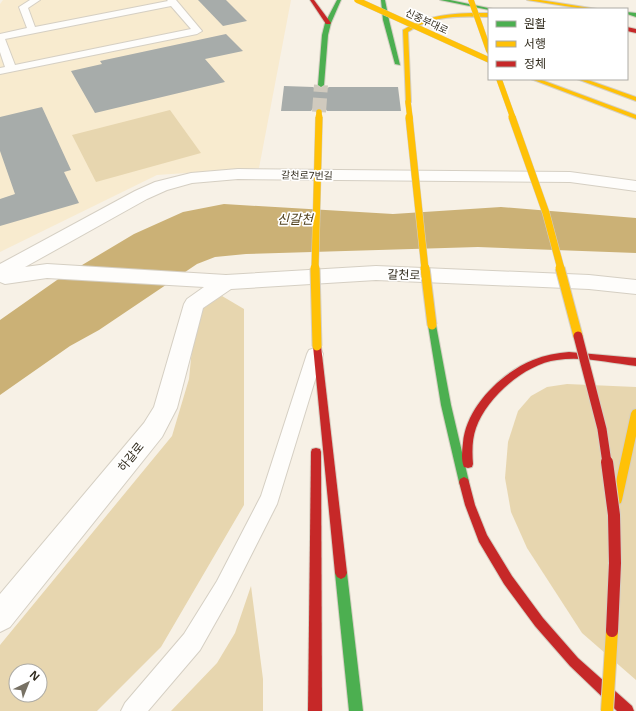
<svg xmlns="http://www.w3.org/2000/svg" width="636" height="711" font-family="'Noto Sans','Noto Sans KR',sans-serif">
<rect width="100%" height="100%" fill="#f7f1e6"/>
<polygon fill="#f8ebcf" points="3,0 291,0 259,168 157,175 0,252 0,4"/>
<g fill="#e7d6af" fill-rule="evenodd">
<polygon points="170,110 201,153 96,182 72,135"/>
<path d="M222,296L244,309V505L161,647L97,711H0V645L172,436L189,379L196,308ZM16,671H40V695H16Z"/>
<polygon points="567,384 636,387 636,680 582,633 527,548 511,512 505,478 508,442 518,411 531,396 547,387"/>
<polygon points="251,586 263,679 263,711 171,711 217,663 235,633"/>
</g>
<polygon fill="#cbb176" points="224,204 393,214 501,207 636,218 636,253 478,247 246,254 215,257 197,264 99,330 70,346 0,395 0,320 57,280 134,234 183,212"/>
<g fill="#a7acaa">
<polygon points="198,0 226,0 247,21 223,26"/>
<polygon points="226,34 243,51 205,59 225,82 95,113 71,71 102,64 100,61"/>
<polygon points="284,86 313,87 316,89 321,90 326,89 329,87 398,87 401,111 327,111 323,105 319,104 315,105 311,111 281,111"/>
<polygon points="42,107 71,170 64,172 79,203 0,226 0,199 15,194 0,151 0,117"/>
</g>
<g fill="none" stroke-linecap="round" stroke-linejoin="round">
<polyline stroke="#d0cabe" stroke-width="14" stroke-dasharray="14 6" stroke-linecap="butt" points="319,112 321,85"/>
<g stroke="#d5cfc3" stroke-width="2">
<g id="lane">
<path d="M30,0H40L28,8L35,27L168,1L167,0H176L202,31L197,34L0,74V68L5,67L0,52V34L27,28L19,7ZM171,6L191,29L15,65L5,39Z"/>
<polygon points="315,348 321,350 323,354 277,504 231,595 200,650 148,711 121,711 125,703 184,634 217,581 261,496 307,354 309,350"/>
</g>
</g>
<g stroke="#d5cfc3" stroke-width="2">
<polygon id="street" points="238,169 570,172 636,181 636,191 570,182 238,179 192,183 167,190 147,199 25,267 47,264 226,275 376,266 589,275 636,280 636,294 589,289 376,280 231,289 203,308 177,408 162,437 10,627 0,632 0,594 144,423 154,407 184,304 187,299 204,287 47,278 5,284 0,282 0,264 135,191 155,182 191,173"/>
</g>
<g stroke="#d5cfc3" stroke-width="2">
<g id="fast">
<polygon points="337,0 341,0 331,23 328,35 324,85 321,87 318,85 322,35 325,23"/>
<polygon points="381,0 385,0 389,20 400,65 395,64 383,20"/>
<polygon points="440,0 450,0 493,9 489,10"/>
<polygon points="627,12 636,13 636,17 627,14"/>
<polygon points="432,322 436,325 451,405 469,482 468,485 464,487 460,485 459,482 441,405 428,325"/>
<polygon points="341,567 345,569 347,573 363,711 349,711 335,573 337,569"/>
</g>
</g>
<g stroke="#d5cfc3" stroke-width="2">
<g id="slow">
<polygon points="527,0 540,0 597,9 584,9"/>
<path d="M489,13V17C460,16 433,15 408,32L411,102L406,103L403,30C430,13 458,13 489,13Z"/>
<polygon points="531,79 539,79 636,115 636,119"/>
<polygon points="577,79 585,79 636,97 636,101"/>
<polygon points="636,409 636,436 622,500 621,503 617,505 613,503 612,500 631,413 633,410"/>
</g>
</g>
<g stroke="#d5cfc3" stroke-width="2">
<g id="jam">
<polygon points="310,0 314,0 331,23 330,24 326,24"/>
<polygon points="627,27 636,29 636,33 627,31"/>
<polygon points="317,343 321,346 347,573 345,577 341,579 337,577 335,573 313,346"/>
<path d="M569,352L636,358V366C610,363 583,356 557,360C525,364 487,397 476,428C472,439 472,452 473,464L472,467L468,468L464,467C461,460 462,451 463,443C466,407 501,373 533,360C545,355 557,353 569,352Z"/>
<polygon points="316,448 320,449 321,452 322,711 308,711 311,452 312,449"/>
<polygon points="464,477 468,479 469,482 475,505 487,535 512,576 543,618 578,658 632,706 634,711 617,711 570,666 535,626 504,584 479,542 465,505 459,482 460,479"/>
</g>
</g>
<use href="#lane" fill="#fefdfb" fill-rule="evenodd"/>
<use href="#street" fill="#fefdfb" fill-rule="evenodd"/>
<use href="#fast" fill="#4caf50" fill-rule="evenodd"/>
<use href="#slow" fill="#ffc107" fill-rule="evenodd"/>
<use href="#jam" fill="#c62828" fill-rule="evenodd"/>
<g stroke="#d5cfc3" stroke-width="6" stroke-linecap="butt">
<g id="slow-bridge-far3">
<polyline points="357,0 489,60"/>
<polyline points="471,0 489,51"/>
<polyline points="499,79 513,118"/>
<polyline points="408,102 410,118"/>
<polyline points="319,118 319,112"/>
</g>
</g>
<g stroke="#d5cfc3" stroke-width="8" stroke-linecap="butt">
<g id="slow-bridge-far2">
<polyline points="409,117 425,269"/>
<polyline points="512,117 546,213 561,269"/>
<polyline points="315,269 319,117"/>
</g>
</g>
<g stroke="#d5cfc3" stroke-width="11" stroke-linecap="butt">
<g id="slow-bridge-far1">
<polyline points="315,268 317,346"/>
<polyline points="425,268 432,325"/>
<polyline points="560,268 578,336"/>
</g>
</g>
<g stroke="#d5cfc3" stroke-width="14" stroke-linecap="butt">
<polyline id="slow-bridge" points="607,711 612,631"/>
</g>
<g stroke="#d5cfc3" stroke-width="11" stroke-linecap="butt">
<polyline id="jam-bridge-far1" points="578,336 602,429 607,463"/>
</g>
<g stroke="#d5cfc3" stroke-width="14" stroke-linecap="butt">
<polyline id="jam-bridge" points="607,462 614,515 615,563 612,631"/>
</g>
<use href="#slow-bridge-far3" stroke="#ffc107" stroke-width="5.5"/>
<use href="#slow-bridge-far2" stroke="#ffc107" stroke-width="7"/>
<use href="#slow-bridge-far1" stroke="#ffc107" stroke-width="9"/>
<use href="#slow-bridge" stroke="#ffc107" stroke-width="12"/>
<use href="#jam-bridge-far1" stroke="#c62828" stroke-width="9"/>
<use href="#jam-bridge" stroke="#c62828" stroke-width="12"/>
</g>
<g text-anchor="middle" stroke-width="3.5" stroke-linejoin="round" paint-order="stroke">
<g font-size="10" fill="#322c1e" stroke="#fff">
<text transform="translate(427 21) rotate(25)" y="4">신중부대로</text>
<text transform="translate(307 175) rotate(1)" y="4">갈천로7번길</text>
</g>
<g font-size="12" fill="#322c1e" stroke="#fff">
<text transform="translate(404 275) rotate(2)" y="4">갈천로</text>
<text transform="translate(131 457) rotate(-51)" y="4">하갈로</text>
</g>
<g font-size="13" font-style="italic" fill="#524321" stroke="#fff">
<text x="295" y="224">신갈천</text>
</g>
</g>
<rect x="488" y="8" width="140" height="72" fill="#ffffff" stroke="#adaba5"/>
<rect x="496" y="21" width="20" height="6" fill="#4caf50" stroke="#adaba5"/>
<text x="524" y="28" font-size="12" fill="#322c1e">원활</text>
<rect x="496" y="41" width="20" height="6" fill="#ffc107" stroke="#adaba5"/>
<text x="524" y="48" font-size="12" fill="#322c1e">서행</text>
<rect x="496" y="61" width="20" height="6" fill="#c62828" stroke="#adaba5"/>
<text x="524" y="68" font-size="12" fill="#322c1e">정체</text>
<g transform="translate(28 683) rotate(43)"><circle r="19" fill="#ffffff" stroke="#adaba5"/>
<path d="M0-3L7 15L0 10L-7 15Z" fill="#777164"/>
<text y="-6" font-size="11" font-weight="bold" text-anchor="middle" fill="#322c1e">N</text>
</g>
</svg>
